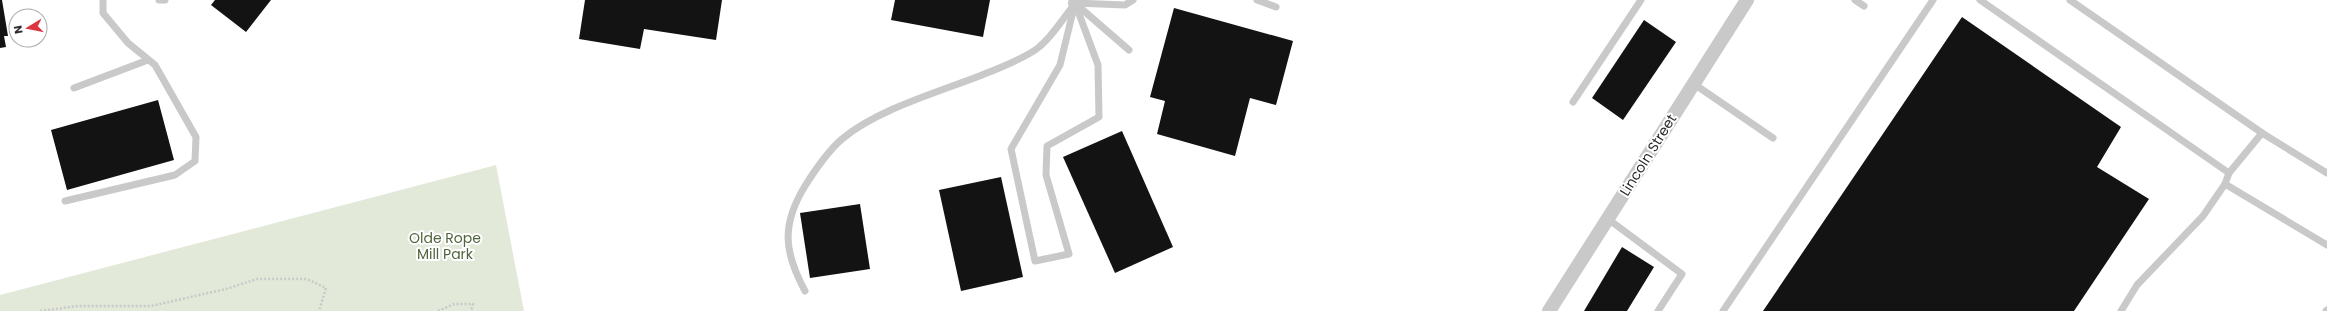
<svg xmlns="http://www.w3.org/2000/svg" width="2327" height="311" font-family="Poppins,sans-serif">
<rect width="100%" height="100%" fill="#fff"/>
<polygon fill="#e2e9d9" points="496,165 524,311 0,311 0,295"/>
<g fill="#131313">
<polygon points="0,0 2,0 8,36 4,36 6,47 0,48"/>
<polygon points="215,0 271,0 246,32 211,5"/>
<polygon points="585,0 722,0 716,40 644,29 640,49 579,39"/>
<polygon points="895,0 990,0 983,37 891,20"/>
<polygon points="1174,8 1293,41 1276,105 1250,98 1235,156 1157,134 1165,101 1150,97"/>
<polygon points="1962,17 2121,127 2097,167 2149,199 2074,311 1763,311"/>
<polygon points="1644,20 1676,42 1623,120 1592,98"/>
<polygon points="158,100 174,160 67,190 51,130"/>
<polygon points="1122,131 1173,247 1115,273 1063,157"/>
<polygon points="1001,177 1023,277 961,291 939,190"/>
<polygon points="860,204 870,269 810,278 800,213"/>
<polygon points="1622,247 1654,267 1627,311 1584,311"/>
</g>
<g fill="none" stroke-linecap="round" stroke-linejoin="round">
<g stroke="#c9c9c9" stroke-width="2.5" stroke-dasharray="2 2" stroke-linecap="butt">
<polyline points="40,311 78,306 151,306 226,289 257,279 307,279 326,288 319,311"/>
<polyline points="438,311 454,304 473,304 471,311"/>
</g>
<g stroke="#c9c9c9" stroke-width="7">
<polyline points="159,0 165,0"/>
<polyline points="1257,0 1276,7"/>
<polyline points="1855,0 1864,6"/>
<polyline points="1980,0 2229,173"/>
<polyline points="2070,0 2262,133"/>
<polygon points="1075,3 1098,65 1099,117 1047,146 1046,175 1069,254 1035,261 1011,149 1060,65"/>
<polyline points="1075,3 1125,5 1133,0"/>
<polyline points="1077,5 1129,50"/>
<polyline points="1694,84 1773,138"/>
<polyline points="74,88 148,60"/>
<polyline points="1573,102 1641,0"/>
<polyline points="2225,184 2327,245"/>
<polyline points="65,201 175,175 195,161 196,137 155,65 128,43 103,13 103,0"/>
<polyline points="1608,219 1682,274 1658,311"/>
<path d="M805,291C784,252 781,225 805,186C815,170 827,152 842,139C878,109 939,92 982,75C997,69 1028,57 1039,47C1053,36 1063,18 1074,5"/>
<polyline points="1723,311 1933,0"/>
<polyline points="2121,311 2137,285 2203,216 2225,184 2229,173 2262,133 2327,173"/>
<polyline points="2326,311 2327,310"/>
</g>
<g stroke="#c9c9c9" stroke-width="14">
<polyline points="1075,3 1076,0"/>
<polyline points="1549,311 1747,0"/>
</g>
</g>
<g text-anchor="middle" stroke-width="4" stroke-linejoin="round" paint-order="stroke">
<g font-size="14" fill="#2c2c2c" stroke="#fff">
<text transform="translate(1648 155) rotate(-58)" y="5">Lincoln Street</text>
</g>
<g font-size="14" fill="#4f643c" stroke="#fff">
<text x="445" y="243">Olde Rope<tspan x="445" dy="16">Mill Park</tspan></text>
</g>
</g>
<g transform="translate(28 28) rotate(260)"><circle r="19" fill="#ffffff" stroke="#ababab"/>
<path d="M0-3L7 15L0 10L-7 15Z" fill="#dc3541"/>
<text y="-6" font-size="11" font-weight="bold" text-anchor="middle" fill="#2c2c2c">N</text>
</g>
</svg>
